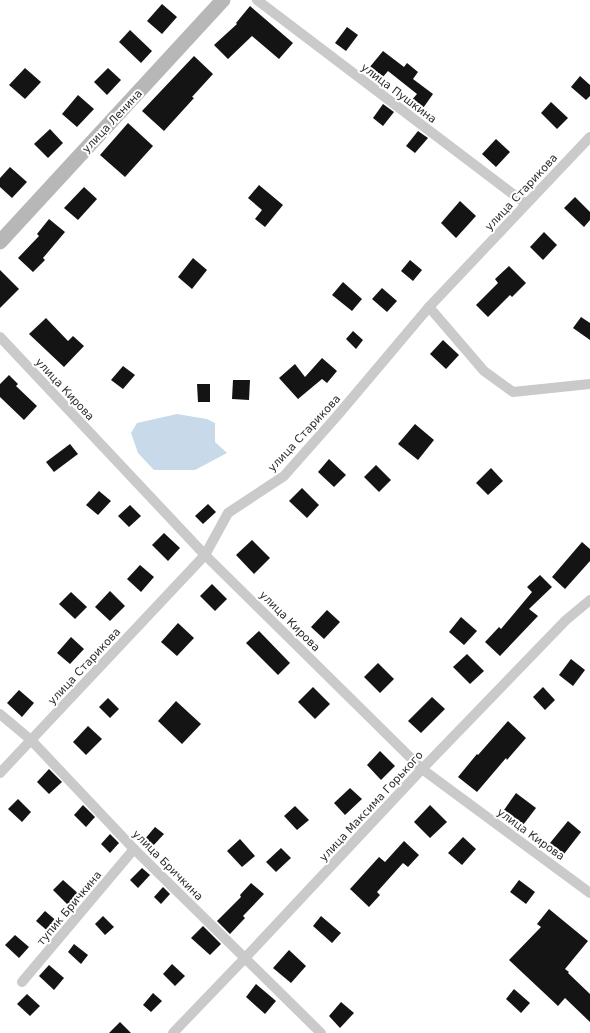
<svg xmlns="http://www.w3.org/2000/svg" width="590" height="1033" font-family="'DejaVu Sans',sans-serif">
<rect width="100%" height="100%" fill="#fff"/>
<polygon fill="#c8d9ea" points="177,414 207,419 215,423 215,442 227,453 195,470 154,470 138,453 131,433 137,423"/>
<g fill="#141414">
<polygon points="162,4 177,17 162,34 147,21"/>
<polygon points="250,6 293,43 279,59 252,36 228,59 214,45 237,24 236,23"/>
<polygon points="347,27 358,35 346,51 335,43"/>
<polygon points="130,30 152,51 141,63 119,42"/>
<polygon points="383,51 404,67 407,63 418,72 413,79 433,94 421,111 410,102 417,94 388,71 382,78 369,68"/>
<polygon points="194,56 213,74 192,97 194,98 164,131 142,111"/>
<polygon points="25,68 41,82 25,99 9,85"/>
<polygon points="108,68 121,80 107,95 94,82"/>
<polygon points="580,76 590,85 590,96 586,100 571,87"/>
<polygon points="78,95 94,109 77,127 62,114"/>
<polygon points="551,102 568,118 557,129 541,113"/>
<polygon points="383,104 394,112 383,126 373,118"/>
<polygon points="128,123 153,146 125,177 100,155"/>
<polygon points="50,129 63,143 48,158 34,144"/>
<polygon points="418,131 428,138 415,153 406,146"/>
<polygon points="496,139 510,152 496,167 482,154"/>
<polygon points="10,167 27,182 12,198 0,187 0,178"/>
<polygon points="259,185 283,205 265,227 255,219 262,210 248,198"/>
<polygon points="84,187 97,199 78,220 64,208"/>
<polygon points="575,197 590,212 590,220 584,227 564,208"/>
<polygon points="460,201 476,216 456,238 441,223"/>
<polygon points="49,219 65,232 43,258 45,260 33,272 18,258 39,236 37,234"/>
<polygon points="544,232 557,245 543,260 530,247"/>
<polygon points="193,258 207,270 192,289 178,277"/>
<polygon points="410,260 422,270 413,281 401,271"/>
<polygon points="509,266 526,283 512,297 510,295 488,317 476,305 498,283 495,279"/>
<polygon points="0,270 19,289 0,308"/>
<polygon points="343,282 362,299 352,311 332,295"/>
<polygon points="382,288 397,301 387,312 372,299"/>
<polygon points="581,317 590,323 590,340 573,328"/>
<polygon points="46,318 68,341 73,336 84,346 64,367 29,334"/>
<polygon points="353,331 363,340 356,349 346,339"/>
<polygon points="443,340 459,355 446,369 430,354"/>
<polygon points="322,358 337,371 327,383 322,379 298,399 279,378 295,364 305,377"/>
<polygon points="123,366 135,375 123,389 111,380"/>
<polygon points="9,375 18,384 16,386 37,406 24,420 0,397 0,384"/>
<polygon points="233,380 250,380 249,400 232,399"/>
<polygon points="197,384 210,384 210,402 198,402"/>
<polygon points="415,424 434,440 418,460 398,444"/>
<polygon points="70,444 78,454 54,472 46,462"/>
<polygon points="329,459 346,475 334,487 318,472"/>
<polygon points="376,465 391,480 379,492 364,477"/>
<polygon points="491,468 503,481 488,495 476,483"/>
<polygon points="302,488 319,505 307,518 289,501"/>
<polygon points="99,491 111,501 98,515 86,505"/>
<polygon points="208,504 216,512 203,524 195,516"/>
<polygon points="130,505 141,516 129,527 118,516"/>
<polygon points="164,533 180,548 168,561 152,545"/>
<polygon points="252,540 270,558 254,574 236,555"/>
<polygon points="582,542 590,549 590,561 565,589 552,577"/>
<polygon points="140,565 154,577 141,592 127,579"/>
<polygon points="540,575 552,587 529,609 538,616 500,656 485,642 499,627 501,629 532,592 527,587"/>
<polygon points="212,584 227,599 215,611 200,596"/>
<polygon points="110,591 125,606 110,621 95,607"/>
<polygon points="71,592 87,607 75,619 59,604"/>
<polygon points="327,610 340,622 324,639 311,627"/>
<polygon points="461,617 477,631 464,645 449,632"/>
<polygon points="178,623 194,638 177,656 161,642"/>
<polygon points="259,631 290,663 278,675 246,643"/>
<polygon points="71,637 84,649 70,664 57,653"/>
<polygon points="467,654 484,671 470,684 453,667"/>
<polygon points="571,659 585,670 573,686 559,675"/>
<polygon points="378,663 394,679 380,693 364,677"/>
<polygon points="313,687 330,704 315,719 298,702"/>
<polygon points="543,687 555,700 545,710 533,697"/>
<polygon points="19,690 34,703 22,717 7,703"/>
<polygon points="432,697 445,709 421,733 408,721"/>
<polygon points="108,698 119,709 110,718 99,707"/>
<polygon points="176,701 201,724 182,744 158,721"/>
<polygon points="508,721 526,738 507,760 506,758 477,792 458,777 477,754 478,755"/>
<polygon points="88,726 102,739 86,755 73,742"/>
<polygon points="380,751 395,766 381,780 367,765"/>
<polygon points="49,769 62,782 49,794 37,782"/>
<polygon points="350,788 362,799 345,815 334,803"/>
<polygon points="516,793 536,808 523,825 504,810"/>
<polygon points="18,799 31,812 22,822 8,809"/>
<polygon points="83,805 95,817 86,827 74,815"/>
<polygon points="430,805 447,822 430,838 414,822"/>
<polygon points="295,806 309,820 297,830 284,816"/>
<polygon points="568,821 581,832 564,854 550,843"/>
<polygon points="155,827 164,834 152,847 144,840"/>
<polygon points="110,834 119,843 110,853 101,844"/>
<polygon points="463,837 476,849 462,865 448,853"/>
<polygon points="240,839 255,856 242,867 227,851"/>
<polygon points="404,841 419,855 408,867 403,863 377,892 380,895 369,907 350,889 379,857 385,862"/>
<polygon points="281,848 291,858 276,872 266,862"/>
<polygon points="142,868 150,875 138,888 130,880"/>
<polygon points="63,880 81,896 70,907 53,890"/>
<polygon points="519,880 535,892 526,904 510,892"/>
<polygon points="251,883 264,894 243,916 245,918 230,934 217,921 241,897 240,895"/>
<polygon points="163,887 170,894 161,904 154,897"/>
<polygon points="549,909 588,941 565,969 569,972 568,973 590,994 590,1022 565,998 558,1006 509,960 541,927 537,924"/>
<polygon points="45,911 59,923 50,933 36,921"/>
<polygon points="103,916 114,927 105,935 95,924"/>
<polygon points="321,916 341,933 332,943 313,926"/>
<polygon points="203,926 221,944 210,955 191,938"/>
<polygon points="15,935 29,947 19,958 5,945"/>
<polygon points="74,944 88,955 81,964 68,952"/>
<polygon points="289,950 306,966 291,983 273,968"/>
<polygon points="172,964 185,976 175,986 163,974"/>
<polygon points="49,965 64,978 54,990 39,976"/>
<polygon points="256,984 276,1001 265,1014 246,997"/>
<polygon points="514,989 530,1003 521,1013 506,999"/>
<polygon points="153,993 162,1001 151,1012 143,1005"/>
<polygon points="27,994 40,1006 30,1016 17,1004"/>
<polygon points="341,1002 354,1013 340,1028 329,1016"/>
<polygon points="120,1022 131,1033 109,1033"/>
</g>
<g fill="none" stroke-linecap="round" stroke-linejoin="round">
<g stroke="#cacaca" stroke-width="10">
<polyline points="257,0 526,204"/>
<polyline points="429,307 484,371 513,392 590,384"/>
<polyline points="0,337 205,555 422,769 590,893"/>
<polyline points="0,714 31,740 134,849 321,1033"/>
<polyline points="0,773 205,555 228,513 284,476 337,416 429,307 590,137"/>
<polyline points="22,982 134,849"/>
<polyline points="173,1033 245,958 422,769 566,620 590,600"/>
</g>
<polyline stroke="#b7b7b7" stroke-width="15" points="0,242 223,0"/>
</g>
<g text-anchor="middle" stroke-width="4" stroke-linejoin="round" paint-order="stroke">
<g font-size="11" fill="#2d2d2d" stroke="#fff">
<text transform="translate(399 93) rotate(37)" y="4">улица Пушкина</text>
<text transform="translate(112 121) rotate(-47)" y="4">улица Ленина</text>
<text transform="translate(521 192) rotate(-47)" y="4">улица Старикова</text>
<text transform="translate(65 389) rotate(47)" y="4">улица Кирова</text>
<text transform="translate(304 433) rotate(-47)" y="4">улица Старикова</text>
<text transform="translate(290 621) rotate(45)" y="4">улица Кирова</text>
<text transform="translate(84 666) rotate(-47)" y="4">улица Старикова</text>
<text transform="translate(371 806) rotate(-47)" y="4">улица Максима Горького</text>
<text transform="translate(531 834) rotate(36)" y="4">улица Кирова</text>
<text transform="translate(168 865) rotate(45)" y="4">улица Бричкина</text>
<text transform="translate(69 908) rotate(-50)" y="4">тупик Бричкина</text>
</g>
</g>
</svg>
